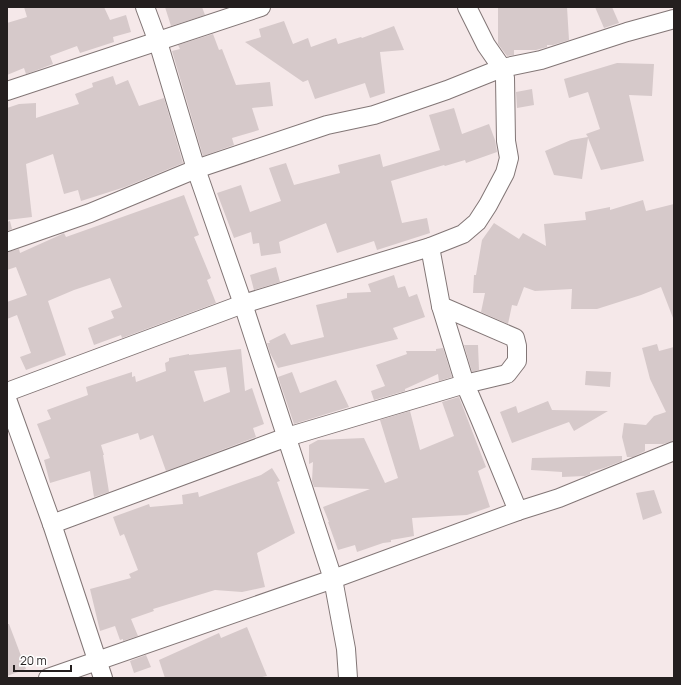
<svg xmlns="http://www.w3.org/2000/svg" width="681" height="685" font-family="Manrope,sans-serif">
<rect width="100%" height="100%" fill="#f5e8e9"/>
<g fill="#d6c9ca" fill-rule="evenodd">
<polygon points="24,7 104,7 110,20 126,15 131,32 113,37 114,42 80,53 77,46 50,56 53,64 32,72 26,74 24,68 7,75 7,23 27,17"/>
<polygon points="165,7 202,7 205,15 171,26"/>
<polygon points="498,7 567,7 569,40 553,45 547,45 547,47 536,50 514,50 514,55 507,56 498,44"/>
<polygon points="595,7 612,7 619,23 604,28"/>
<polygon points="284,21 293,44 308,38 311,47 336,38 338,44 361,37 362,38 394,26 404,50 380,52 385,93 370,98 365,83 315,99 308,80 303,82 245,42 261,37 259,29"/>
<polygon points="213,34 219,50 222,49 236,85 270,82 273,106 252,108 259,130 232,138 234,145 203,156 172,51 180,49 178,45"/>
<polygon points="617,63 654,64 652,96 629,95 644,161 601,170 588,138 582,179 554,175 545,151 571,140 588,137 586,134 600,129 588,92 569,98 564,79"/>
<polygon points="113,76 116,85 128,80 139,106 164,98 183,163 125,187 81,201 78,190 64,194 53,154 26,164 32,217 7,220 7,108 19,104 36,103 36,118 79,104 75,94 93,87 92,83"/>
<polygon points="532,89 534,105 517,108 516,92"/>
<polygon points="454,108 462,134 489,124 495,140 497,152 466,163 465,160 445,166 444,165 391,181 402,223 427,218 430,233 377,250 374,241 337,253 326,223 279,242 281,253 261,256 259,243 253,244 251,232 234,238 217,193 241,185 250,212 281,201 269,168 286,163 294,185 340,173 338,165 380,154 383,167 440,150 429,115"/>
<polygon points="184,195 199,235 194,237 211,278 207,280 216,303 122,338 121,335 94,345 88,328 114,318 111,311 122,307 110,278 74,290 48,301 66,355 26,370 20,357 31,353 17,315 7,319 7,302 27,295 16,267 7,270 7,252 19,249 20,253 60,235 64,233 66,237"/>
<polygon points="643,200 646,211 674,204 674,318 673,318 661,287 641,295 597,309 571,309 572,289 535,291 524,287 517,306 512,305 508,324 481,312 485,293 473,293 474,275 476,275 482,240 494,223 519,239 523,233 546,246 544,224 586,220 585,212 610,207 610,210"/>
<polygon points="10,221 12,229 7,231 7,222"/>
<polygon points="276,267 280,282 254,290 250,275"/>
<polygon points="394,275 398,288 405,286 409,297 417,294 425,317 393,328 398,339 278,368 270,353 267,343 270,343 269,341 285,333 291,345 324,337 316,305 347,298 347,293 371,292 368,284"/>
<polygon points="657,344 659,351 674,347 674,441 663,444 645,444 645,451 633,457 627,457 622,437 624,423 646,425 654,416 666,412 650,379 642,348"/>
<polygon points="464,345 478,345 479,370 472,372"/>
<polygon points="443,348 452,377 439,381 438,374 405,389 405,391 374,400 371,391 385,386 376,365 407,354 406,351 436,351 436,349"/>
<path d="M241,349L245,391L252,388L264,424L253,428L256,437L166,471L153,435L140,440L138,433L101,445L104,455H103L109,492L94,497L90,471L50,483L44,460L50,458L37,424L51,419L47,410L88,395L86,387L132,372V377L135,376L136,382L166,371L165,363L169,361V358L189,354V355ZM226,367L230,392L204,402L194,371Z"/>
<polygon points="586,371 611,372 610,387 585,385"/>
<polygon points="292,372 300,393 336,380 349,407 294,424 278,377"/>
<polygon points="459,397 486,467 478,471 490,507 467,515 412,518 414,536 391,540 391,542 383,543 357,552 355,545 338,550 328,522 329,522 323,507 370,489 314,487 312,481 313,462 309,464 309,445 318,440 364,438 385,483 398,478 380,420 410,411 420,450 454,436 442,402"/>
<polygon points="548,401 552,410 608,411 574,431 569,422 512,443 500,412 516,406 518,413"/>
<polygon points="622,456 622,461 604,468 590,472 590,474 585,476 562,477 562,472 531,470 532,458"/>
<polygon points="272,468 280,481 277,482 295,533 257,553 265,587 242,592 215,590 153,609 154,611 131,619 138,636 123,641 123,639 120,640 115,626 100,631 90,589 131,578 129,574 138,570 124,534 120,536 113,517 149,504 150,507 183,504 182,495 198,492 199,497 261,475"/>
<polygon points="654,490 662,513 643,520 636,493"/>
<polygon points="7,624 9,624 26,669 7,676"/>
<polygon points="247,627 267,676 257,678 165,678 159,660 219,633 221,638"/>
<polygon points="146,655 151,667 134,673 130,661"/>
</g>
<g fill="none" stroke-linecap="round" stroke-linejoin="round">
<g stroke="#827676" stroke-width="20">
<g id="street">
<polyline points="145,7 158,42 196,169 243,304 333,579 346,649 348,678"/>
<polyline points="7,91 261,7"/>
<polyline points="7,242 90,213 196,169 327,125 374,115 447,90 502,68 541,60 627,32 674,19"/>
<polyline points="430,247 441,306 515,338 517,346 517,361 507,374 465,384 480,419 518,511"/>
<polyline points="7,392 243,304 430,247 463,234 477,222 488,205 505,173 509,158 506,141 505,78 502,68 486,45 467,7"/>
<polyline points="7,399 52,524 103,678"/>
<polyline points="52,524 287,437 465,384 441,306"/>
<polyline points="48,678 333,579 518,511 559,498 674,451"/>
</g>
</g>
<use href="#street" stroke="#fff" stroke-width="18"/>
</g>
<rect width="681" height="685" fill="none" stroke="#241f1f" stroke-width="16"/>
<path d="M14 665v6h57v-6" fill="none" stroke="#241f1f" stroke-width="2"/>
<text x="20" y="665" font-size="12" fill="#241f1f" stroke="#ffffff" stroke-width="3" paint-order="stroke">20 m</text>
</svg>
